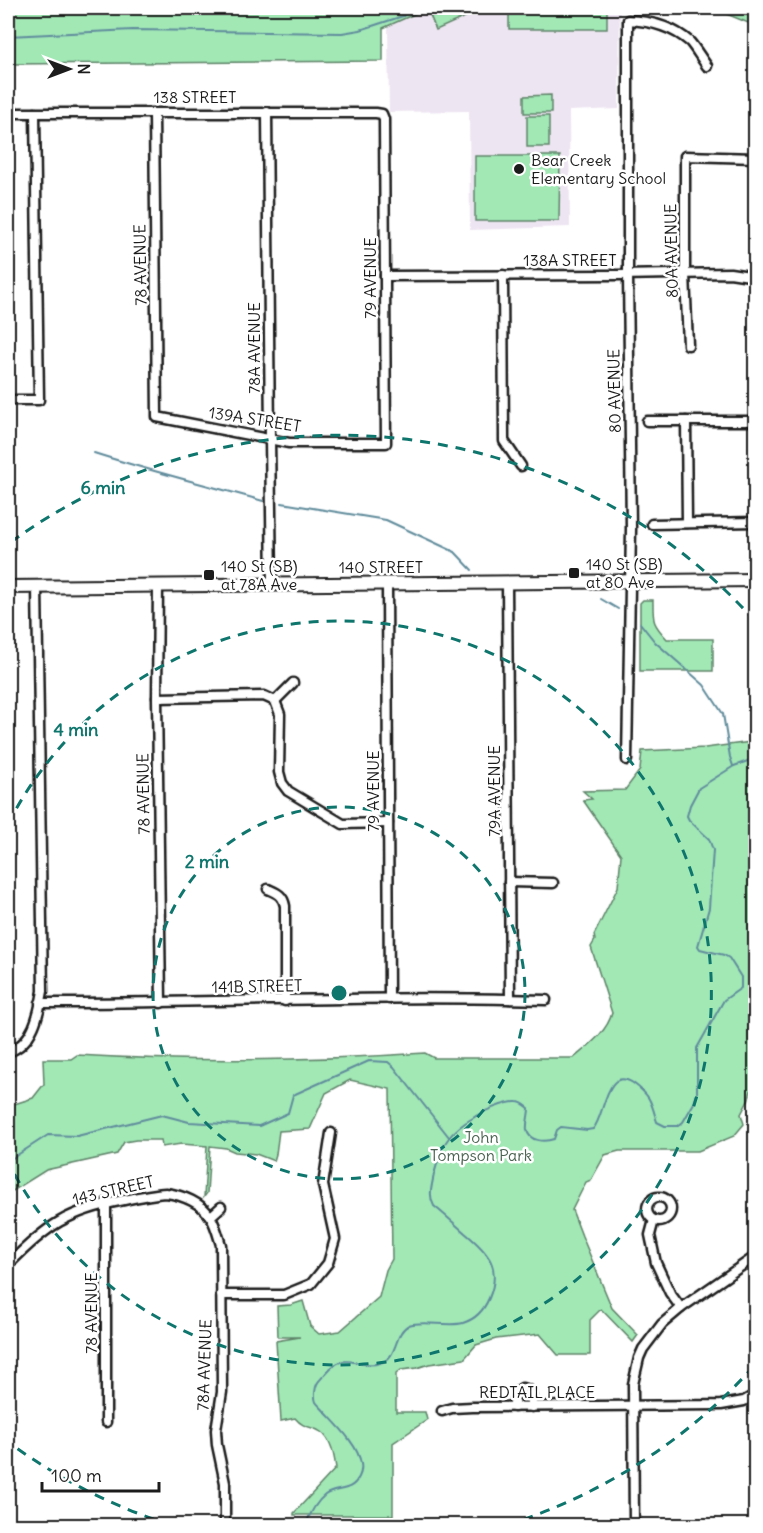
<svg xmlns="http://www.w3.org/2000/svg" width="763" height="1533" font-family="Delius,sans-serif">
<rect width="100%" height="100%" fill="#fff"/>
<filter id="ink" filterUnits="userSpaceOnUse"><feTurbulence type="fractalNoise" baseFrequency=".0167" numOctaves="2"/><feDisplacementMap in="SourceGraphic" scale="12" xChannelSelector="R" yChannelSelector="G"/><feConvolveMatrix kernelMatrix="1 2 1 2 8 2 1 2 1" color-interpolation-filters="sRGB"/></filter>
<g filter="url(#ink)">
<polygon fill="#eee5f2" points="428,8 620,8 619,109 569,111 570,227 470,230 469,111 389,112 388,26"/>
<g fill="#a1e8b5" stroke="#5e8268" stroke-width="1.5">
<polygon points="8,8 428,8 383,28 383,61 8,64"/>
<polygon points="448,8 480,8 481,10 436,30 430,15"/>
<rect x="509" y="8" width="98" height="21"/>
<polygon points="712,8 755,8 755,50 751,47 751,24"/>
<polygon points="551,95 551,113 524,113 524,96"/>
<rect x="527" y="116" width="22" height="31"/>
<polygon points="475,156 560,156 559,221 475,221"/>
<path d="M643,600H653C653,621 652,623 667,639H713V671H640V603Z"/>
<path d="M755,727L756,866L754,867L752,889L756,900V1082L753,1084L748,1101L741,1114L744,1124L734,1136L698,1151H619L605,1155L591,1180L586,1182L572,1210L582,1236L612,1308L638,1335L633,1342L601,1309L590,1320V1355H558L540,1334L496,1339L476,1345L464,1359L429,1364L417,1368L401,1370L396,1374V1412H425L427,1420L393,1443V1515H294V1513L336,1468C334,1456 332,1440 321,1432C312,1425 305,1430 295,1418L281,1421L276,1341L300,1337H278L277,1306L291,1305L303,1301L310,1326L319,1334L340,1331L379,1297L386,1270L392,1259L390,1089L350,1080L326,1093L310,1129L279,1131L276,1154L274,1161L256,1154L235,1152L226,1148L210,1146L207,1193L204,1197L207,1146L181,1144L162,1147L161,1140H136L124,1142L117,1154L46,1170L8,1194V1106L33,1098L44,1084L43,1059H71L77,1055C192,1062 309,1061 425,1053L434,1058H574C589,1045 607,1032 612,1013L591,947L595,940L594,935L618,887L621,855L583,800L592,799L583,791L625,790L640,770L642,751L705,748L751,742Z"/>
</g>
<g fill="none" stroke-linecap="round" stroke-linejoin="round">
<g stroke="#618c9c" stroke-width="2">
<polyline points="8,36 133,30 342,33 360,30 403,16 410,8"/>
<path d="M94,453C150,471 207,485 263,501"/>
<polyline points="282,503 386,520 455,552 472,570"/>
<polyline points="601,599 618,609"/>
<polyline points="640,623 655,642 704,685 723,714 730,757 733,766"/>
<polyline points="8,1161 48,1135 77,1136 162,1115 189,1122 259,1126 288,1113 293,1095 369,1061 388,1062 394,1067 449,1137"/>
<path d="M305,1526C309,1516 316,1502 325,1495C337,1486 350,1494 359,1477C361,1473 362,1469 361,1464C359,1446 337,1425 325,1412C323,1409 318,1405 316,1402C314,1397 315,1388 317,1384C319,1380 323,1377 326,1373C346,1349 357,1370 380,1363C399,1358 393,1333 409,1325C421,1320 450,1327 463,1323C476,1319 484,1310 489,1298C502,1267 488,1252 465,1233C455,1224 445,1215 434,1206C428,1195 432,1186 434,1174C438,1162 440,1149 448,1139C454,1131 464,1123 473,1118C481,1112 507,1101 517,1102C522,1102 525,1105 529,1108C529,1115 526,1123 527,1130C529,1142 545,1142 554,1139L557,1130L561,1127L587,1130L593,1129C605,1117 605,1065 633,1083C651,1096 651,1102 657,1122L665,1126H678L683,1122L694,1103L697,1093V1048L724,1000L741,988V977L729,958L724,955L700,949L698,946L709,908L713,850L709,839L689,820L687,816L690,805L699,788L734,766L756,758"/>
</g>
<g stroke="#1c1c1c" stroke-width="13">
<g id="street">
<polyline points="267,112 270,439 272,584"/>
<polyline points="8,113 376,113 382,114 384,119 386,443 289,443 157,417 154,113"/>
<polyline points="503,275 504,441 521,466"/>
<polyline points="385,276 619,275 730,273 756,277"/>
<polyline points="688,345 685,274 685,156 756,158"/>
<polyline points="8,400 39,400 35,113"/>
<polyline points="647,421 756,421"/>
<polyline points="686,421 687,523"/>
<polyline points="652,524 756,522"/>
<polyline points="507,582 510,999"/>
<polyline points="387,583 389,999"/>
<polyline points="158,585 157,698 161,1003"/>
<polyline points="157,698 264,696 275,701 280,714 279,772 282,783 288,791 343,824 388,823"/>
<polyline points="275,701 293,683"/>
<path d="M627,760L631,529L628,275V20C651,21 673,27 690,42C696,49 701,58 707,66"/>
<polyline points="509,882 553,883"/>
<path d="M268,889C277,893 283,895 285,906V1001"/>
<path d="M40,1003C209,1003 377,995 546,1000"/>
<path d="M8,1052C33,1044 39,1014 43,991L37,586"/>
<circle cx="659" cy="1209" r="12"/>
<polyline points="211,1216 221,1207"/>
<polyline points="654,1220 650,1235 656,1263 670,1293 681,1308"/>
<path d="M8,1265C47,1225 68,1211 124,1200C138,1197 152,1194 166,1193C182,1195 203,1203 211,1218C216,1226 218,1236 221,1245L222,1392L216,1430L217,1445L225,1483V1526"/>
<polyline points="221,1295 284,1295 311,1284 328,1263 335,1239 323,1185 331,1133"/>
<path d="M514,1407L515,1393L522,1388C533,1389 532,1398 532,1407"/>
<polyline points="442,1411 452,1408 472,1407 721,1405 744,1401 756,1394"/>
<polyline points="106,1422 106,1203"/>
<polyline points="634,1526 633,1384 639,1358 643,1349 662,1324 681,1308 756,1256"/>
</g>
</g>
<g stroke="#1c1c1c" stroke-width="16">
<polyline id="secondary" points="8,587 756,580"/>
</g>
<use href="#street" stroke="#fff" stroke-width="8"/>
<use href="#secondary" stroke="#fff" stroke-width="12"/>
</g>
</g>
<g fill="none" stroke="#0f766e" stroke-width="3" stroke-dasharray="10 8">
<circle cx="339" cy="993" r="186"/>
<path d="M8 824A372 372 0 1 1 8 1162"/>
<path d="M754 1366A558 558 0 0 1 507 1525M171 1525A558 558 0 0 1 11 1444M11 542A558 558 0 0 1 754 620"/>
</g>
<g fill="#1c1c1c" stroke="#fff" stroke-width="2">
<circle cx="519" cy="169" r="6"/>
<rect x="568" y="567" width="12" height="12" rx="3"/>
<rect x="203" y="569" width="12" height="12" rx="3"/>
</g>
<g text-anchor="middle" stroke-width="5" stroke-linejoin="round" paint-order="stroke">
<g font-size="16" fill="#1c1c1c" stroke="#fff">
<text x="195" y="103">138 STREET</text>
<text transform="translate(671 251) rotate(-91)" y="6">80A AVENUE</text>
<text x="570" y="266">138A STREET</text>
<text transform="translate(140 265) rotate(-91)" y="6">78 AVENUE</text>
<text transform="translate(370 278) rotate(-90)" y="6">79 AVENUE</text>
<text transform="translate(254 348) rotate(-90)" y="6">78A AVENUE</text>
<text transform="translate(614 391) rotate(-91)" y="6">80 AVENUE</text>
<text transform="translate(255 419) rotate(9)" y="6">139A STREET</text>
<text x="381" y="573">140 STREET</text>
<text transform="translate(373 791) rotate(-90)" y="6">79 AVENUE</text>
<text transform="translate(494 791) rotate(-90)" y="6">79A AVENUE</text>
<text transform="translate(143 794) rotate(-91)" y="6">78 AVENUE</text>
<text transform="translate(257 986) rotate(-1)" y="6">141B STREET</text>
<text transform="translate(113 1190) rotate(-13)" y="6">143 STREET</text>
<text transform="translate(91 1313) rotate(-90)" y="6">78 AVENUE</text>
<text transform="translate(204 1365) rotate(-88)" y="6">78A AVENUE</text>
<text x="537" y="1398">REDTAIL PLACE</text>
</g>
<g font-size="16" fill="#1c1c1c" stroke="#fff" text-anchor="start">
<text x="531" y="166">Bear Creek<tspan x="531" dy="18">Elementary School</tspan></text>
<text x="586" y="570">140 St (SB)<tspan x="586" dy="18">at 80 Ave</tspan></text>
<text x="221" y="572">140 St (SB)<tspan x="221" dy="18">at 78A Ave</tspan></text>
</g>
<g font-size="16" fill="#4b6352" stroke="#fff">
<text x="481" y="1143">John<tspan x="481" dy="18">Tompson Park</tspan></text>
</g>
</g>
<circle cx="339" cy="993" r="9" fill="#0f766e" stroke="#fff" stroke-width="3"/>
<g font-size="18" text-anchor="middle" font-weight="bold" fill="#0f766e" stroke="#fff" stroke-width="5" stroke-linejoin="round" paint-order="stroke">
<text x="103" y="494">6 min</text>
<text x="76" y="736">4 min</text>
<text x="207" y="868">2 min</text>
</g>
<rect width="763" height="1533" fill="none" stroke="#fff" stroke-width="30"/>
<rect x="15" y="15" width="733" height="1503" fill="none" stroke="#1c1c1c" stroke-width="2" filter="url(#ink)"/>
<g transform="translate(69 69) rotate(90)" stroke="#ffffff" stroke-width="4.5" paint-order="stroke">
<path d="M0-4.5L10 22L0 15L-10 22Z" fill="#1c1c1c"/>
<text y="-9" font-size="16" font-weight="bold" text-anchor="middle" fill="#1c1c1c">N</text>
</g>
<path d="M42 1482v9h117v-9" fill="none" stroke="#1c1c1c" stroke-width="3"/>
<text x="51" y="1482" font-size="18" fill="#1c1c1c" stroke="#ffffff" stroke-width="4.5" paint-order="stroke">100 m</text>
</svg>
